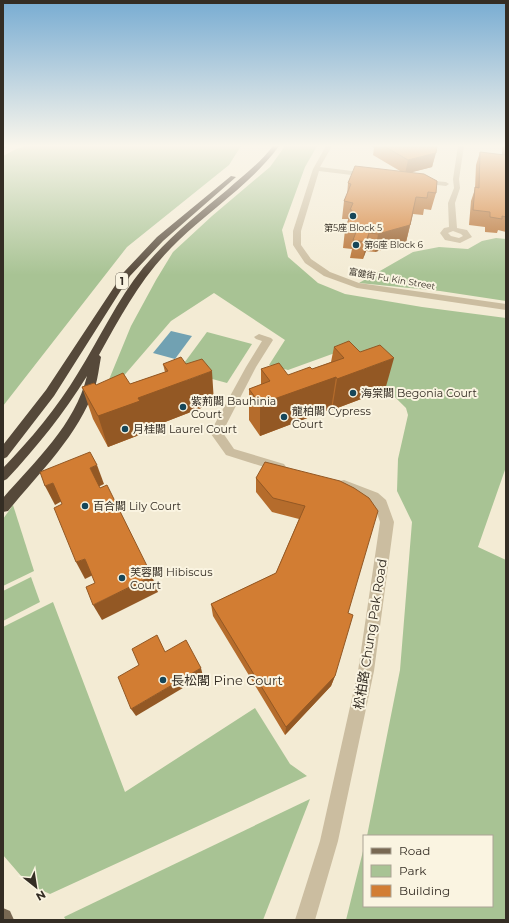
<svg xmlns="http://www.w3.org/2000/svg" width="509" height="923" font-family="Montserrat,'Noto Sans TC',sans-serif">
<rect width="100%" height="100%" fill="#f3ebd4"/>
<g fill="#a8c394">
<polygon points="27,146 241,146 229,165 127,247 3,406 3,156 16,149"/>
<polygon points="285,146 317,146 305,167 282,230 288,257 318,283 345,294 422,307 506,318 506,467 478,547 506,560 506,920 346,920 364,847 364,906 492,906 492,836 367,836 400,670 412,522 397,491 398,459 408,415 406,408 346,349 288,370 269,365 285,340 214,293 171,321 115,386 108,382 131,326 156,280 173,252 212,216 270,167"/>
<polygon points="496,238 506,239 506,301 440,291 359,283 413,252 439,247 468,249 482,241"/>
<polygon points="207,332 252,344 227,383 179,370"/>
<polygon points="13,505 34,571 3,586 3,519"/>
<polygon points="31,577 40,602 3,621 3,591"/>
<polygon points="53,602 125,792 255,708 290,764 307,776 50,894 28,884 3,855 3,627"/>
<polygon points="310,799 263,920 66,920 64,917"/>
</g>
<polygon fill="#71a1b2" points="171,331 192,336 175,359 153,353"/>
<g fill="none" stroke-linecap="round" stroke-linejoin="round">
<polygon fill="#71a1b2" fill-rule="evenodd" points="3,146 10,146 3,149"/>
<g fill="#cbbda0" fill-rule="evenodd">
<polygon points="326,146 332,146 320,167 368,173 371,175 368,177 319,171 301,231 301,245 311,259 330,272 359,283 506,304 506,310 357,288 324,276 305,263 293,245 293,231 313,169"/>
<path d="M458,146H464L459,179L460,188L455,203L457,228L467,230L472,237L460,243L445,240L440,233L444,228L449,227L448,203L454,188L453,179ZM453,231L461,234L463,236L459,238L451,236L448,233Z"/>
<polygon points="422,180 446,182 449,184 446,186 420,183 420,181"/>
<polygon points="259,334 271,338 273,340 256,367 224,429 223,433 234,449 284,464 286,467 284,470 280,472 226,455 211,434 212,429 246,367 262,341 256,339 254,337"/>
<polygon points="344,480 378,493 386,500 394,522 374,671 338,841 315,920 295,920 320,841 358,671 380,522 375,507 370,501 340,489 338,485 340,481"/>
</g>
<polygon fill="#786853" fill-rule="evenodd" points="3,908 10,911 14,920 3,920"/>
<g fill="#56493a" fill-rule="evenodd">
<path d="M273,146H279C253,182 211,209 179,240C143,274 123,312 99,355L101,357C99,367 98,378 95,387C79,435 39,473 8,511L3,512V498C35,461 75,425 87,376C64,413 37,447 7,479L3,481V468C31,439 57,408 78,373C100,338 117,300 143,268C168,238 198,214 227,190C243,176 260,163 273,146Z"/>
<polygon points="231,176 236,177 163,241 130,276 54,396 7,457 3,459 3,445 46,390 124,272 157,237"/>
</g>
</g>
<g fill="#b56c2c">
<polygon points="371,146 437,146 432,167 412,172 436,193 431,210 424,209 423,215 413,214 406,242 375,252 366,251 363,259 350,258 352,249 343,248 345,230 349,219 342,219 344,201 347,196 348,183 400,171 373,155 374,148"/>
<polygon points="502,146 506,146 506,232 498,230 497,233 485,232 485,227 469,225 471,201 475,189 476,165 480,152 502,155"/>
<polygon points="334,347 385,390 332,410 331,409 260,436 249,420 249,389 261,385 261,369 288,375 312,369 331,362"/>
<polygon points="163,364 214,403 147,429 147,432 108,447 93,419 82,387 130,384 165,372"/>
<polygon points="256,478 340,481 348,613 335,676 331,686 285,735 213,616 211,604 276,573 299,519 272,512 256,492"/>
</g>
<g fill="#935824">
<polygon points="436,153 432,167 405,174 408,160"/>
<polygon points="410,225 406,242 375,252 378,234"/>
<polygon points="369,233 366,251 363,259 366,242"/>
<polygon points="394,358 385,390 332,410 337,379"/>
<polygon points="212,371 214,403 147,429 147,432 108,447 98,416 138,398"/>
<polygon points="336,377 331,409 260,436 260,404"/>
<polygon points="97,465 104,484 98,487 90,468"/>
<polygon points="53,483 62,501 55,505 45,486"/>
<polygon points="85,559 93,575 85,579 76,562"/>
<polygon points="152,576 158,592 102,620 93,605"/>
<polygon points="201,668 203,676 136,716 131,709"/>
<polygon points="335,676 331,686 285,735 286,727"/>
</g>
<g fill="#d27d33" stroke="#935824">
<polygon points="384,146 437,146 436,153 408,160"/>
<polygon points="506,146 506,217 502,216 502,219 490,217 490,212 473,210 475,187 479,188 480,152 505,155"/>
<polygon points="355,166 424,174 437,181 436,193 428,192 427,198 416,197 410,225 378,234 369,233 366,242 353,240 356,232 345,230 352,210 350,210 353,203 344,201 351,184 348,183"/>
<polygon points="349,341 360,352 380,345 394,358 337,379 336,377 260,404 249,389 270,381 261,369 279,363 288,375 310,367 312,369 344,358 334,347"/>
<polygon points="181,357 186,364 202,359 212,371 138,398 140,401 98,416 82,387 94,383 96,385 123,373 130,384 168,371 163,364"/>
<polygon points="90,452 97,465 90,468 100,488 107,485 152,576 93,605 86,587 95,583 85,559 76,562 54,508 62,504 53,483 45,486 40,472"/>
<polygon points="265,462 340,481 354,488 369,498 378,511 348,613 353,615 335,676 286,727 211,604 276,573 305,506 273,498 256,478"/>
<polygon points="157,635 165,652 186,640 201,668 131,709 118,677 139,665 132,649"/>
</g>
<linearGradient id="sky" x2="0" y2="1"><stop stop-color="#78acd2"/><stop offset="0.53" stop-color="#faf6ec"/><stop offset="1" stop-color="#faf6ec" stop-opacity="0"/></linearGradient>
<rect width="509" height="275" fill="url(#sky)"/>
<g fill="#164659" stroke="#faf4e1" stroke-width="1.5">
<circle cx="353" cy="216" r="4"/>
<circle cx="356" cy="245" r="4"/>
<circle cx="353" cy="393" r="4"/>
<circle cx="183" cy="407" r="4"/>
<circle cx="284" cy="417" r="4"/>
<circle cx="125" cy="429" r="4"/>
<circle cx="85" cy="506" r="4"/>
<circle cx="122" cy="578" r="4"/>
<circle cx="163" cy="680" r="4"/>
</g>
<g text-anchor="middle" stroke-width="4" stroke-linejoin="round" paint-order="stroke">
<g font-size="9" fill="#342d24" stroke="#faf4e1">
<text x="353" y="231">第5座 Block 5</text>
<text x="364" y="248" text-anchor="start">第6座 Block 6</text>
</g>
<g font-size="9" fill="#342d24" stroke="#faf4e1">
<text transform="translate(392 279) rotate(10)" y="3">富健街 Fu Kin Street</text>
</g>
<rect fill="#faf4e1" stroke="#6f695d" stroke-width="1" x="116" y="273" width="12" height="16" rx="3"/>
<g font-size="10" font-weight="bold" fill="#342d24">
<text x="122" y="285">1</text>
</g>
<g font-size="11" fill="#342d24" stroke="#faf4e1" text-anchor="start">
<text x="361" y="397">海棠閣 Begonia Court</text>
<text x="191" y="405">紫荊閣 Bauhinia<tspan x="191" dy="13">Court</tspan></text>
<text x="292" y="415">龍柏閣 Cypress<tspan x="292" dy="13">Court</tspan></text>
<text x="133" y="433">月桂閣 Laurel Court</text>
<text x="93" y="510">百合閣 Lily Court</text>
<text x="130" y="576">芙蓉閣 Hibiscus<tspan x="130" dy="13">Court</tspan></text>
</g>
<g font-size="13" fill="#342d24" stroke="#faf4e1">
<text transform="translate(370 634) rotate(-81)" y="5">松柏路 Chung Pak Road</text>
</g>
<g font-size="13" fill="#342d24" stroke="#faf4e1" text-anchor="start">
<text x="171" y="685">長松閣 Pine Court</text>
</g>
</g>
<rect width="509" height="923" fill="none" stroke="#342d24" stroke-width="8"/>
<rect x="363" y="835" width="130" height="72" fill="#faf4e1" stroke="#aba495"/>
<rect x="371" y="848" width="20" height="6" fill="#786853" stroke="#aba495"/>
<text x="399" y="855" font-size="12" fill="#342d24">Road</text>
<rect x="371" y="865" width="20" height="12" fill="#a8c394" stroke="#aba495"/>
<text x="399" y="875" font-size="12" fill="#342d24">Park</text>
<rect x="371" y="885" width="20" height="12" fill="#d27d33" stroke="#aba495"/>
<text x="399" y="895" font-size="12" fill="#342d24">Building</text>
<g transform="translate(36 887) rotate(150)" stroke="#faf4e1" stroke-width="3" paint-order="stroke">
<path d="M0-3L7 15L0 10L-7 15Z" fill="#342d24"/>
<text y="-6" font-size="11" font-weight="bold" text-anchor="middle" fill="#342d24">N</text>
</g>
</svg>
